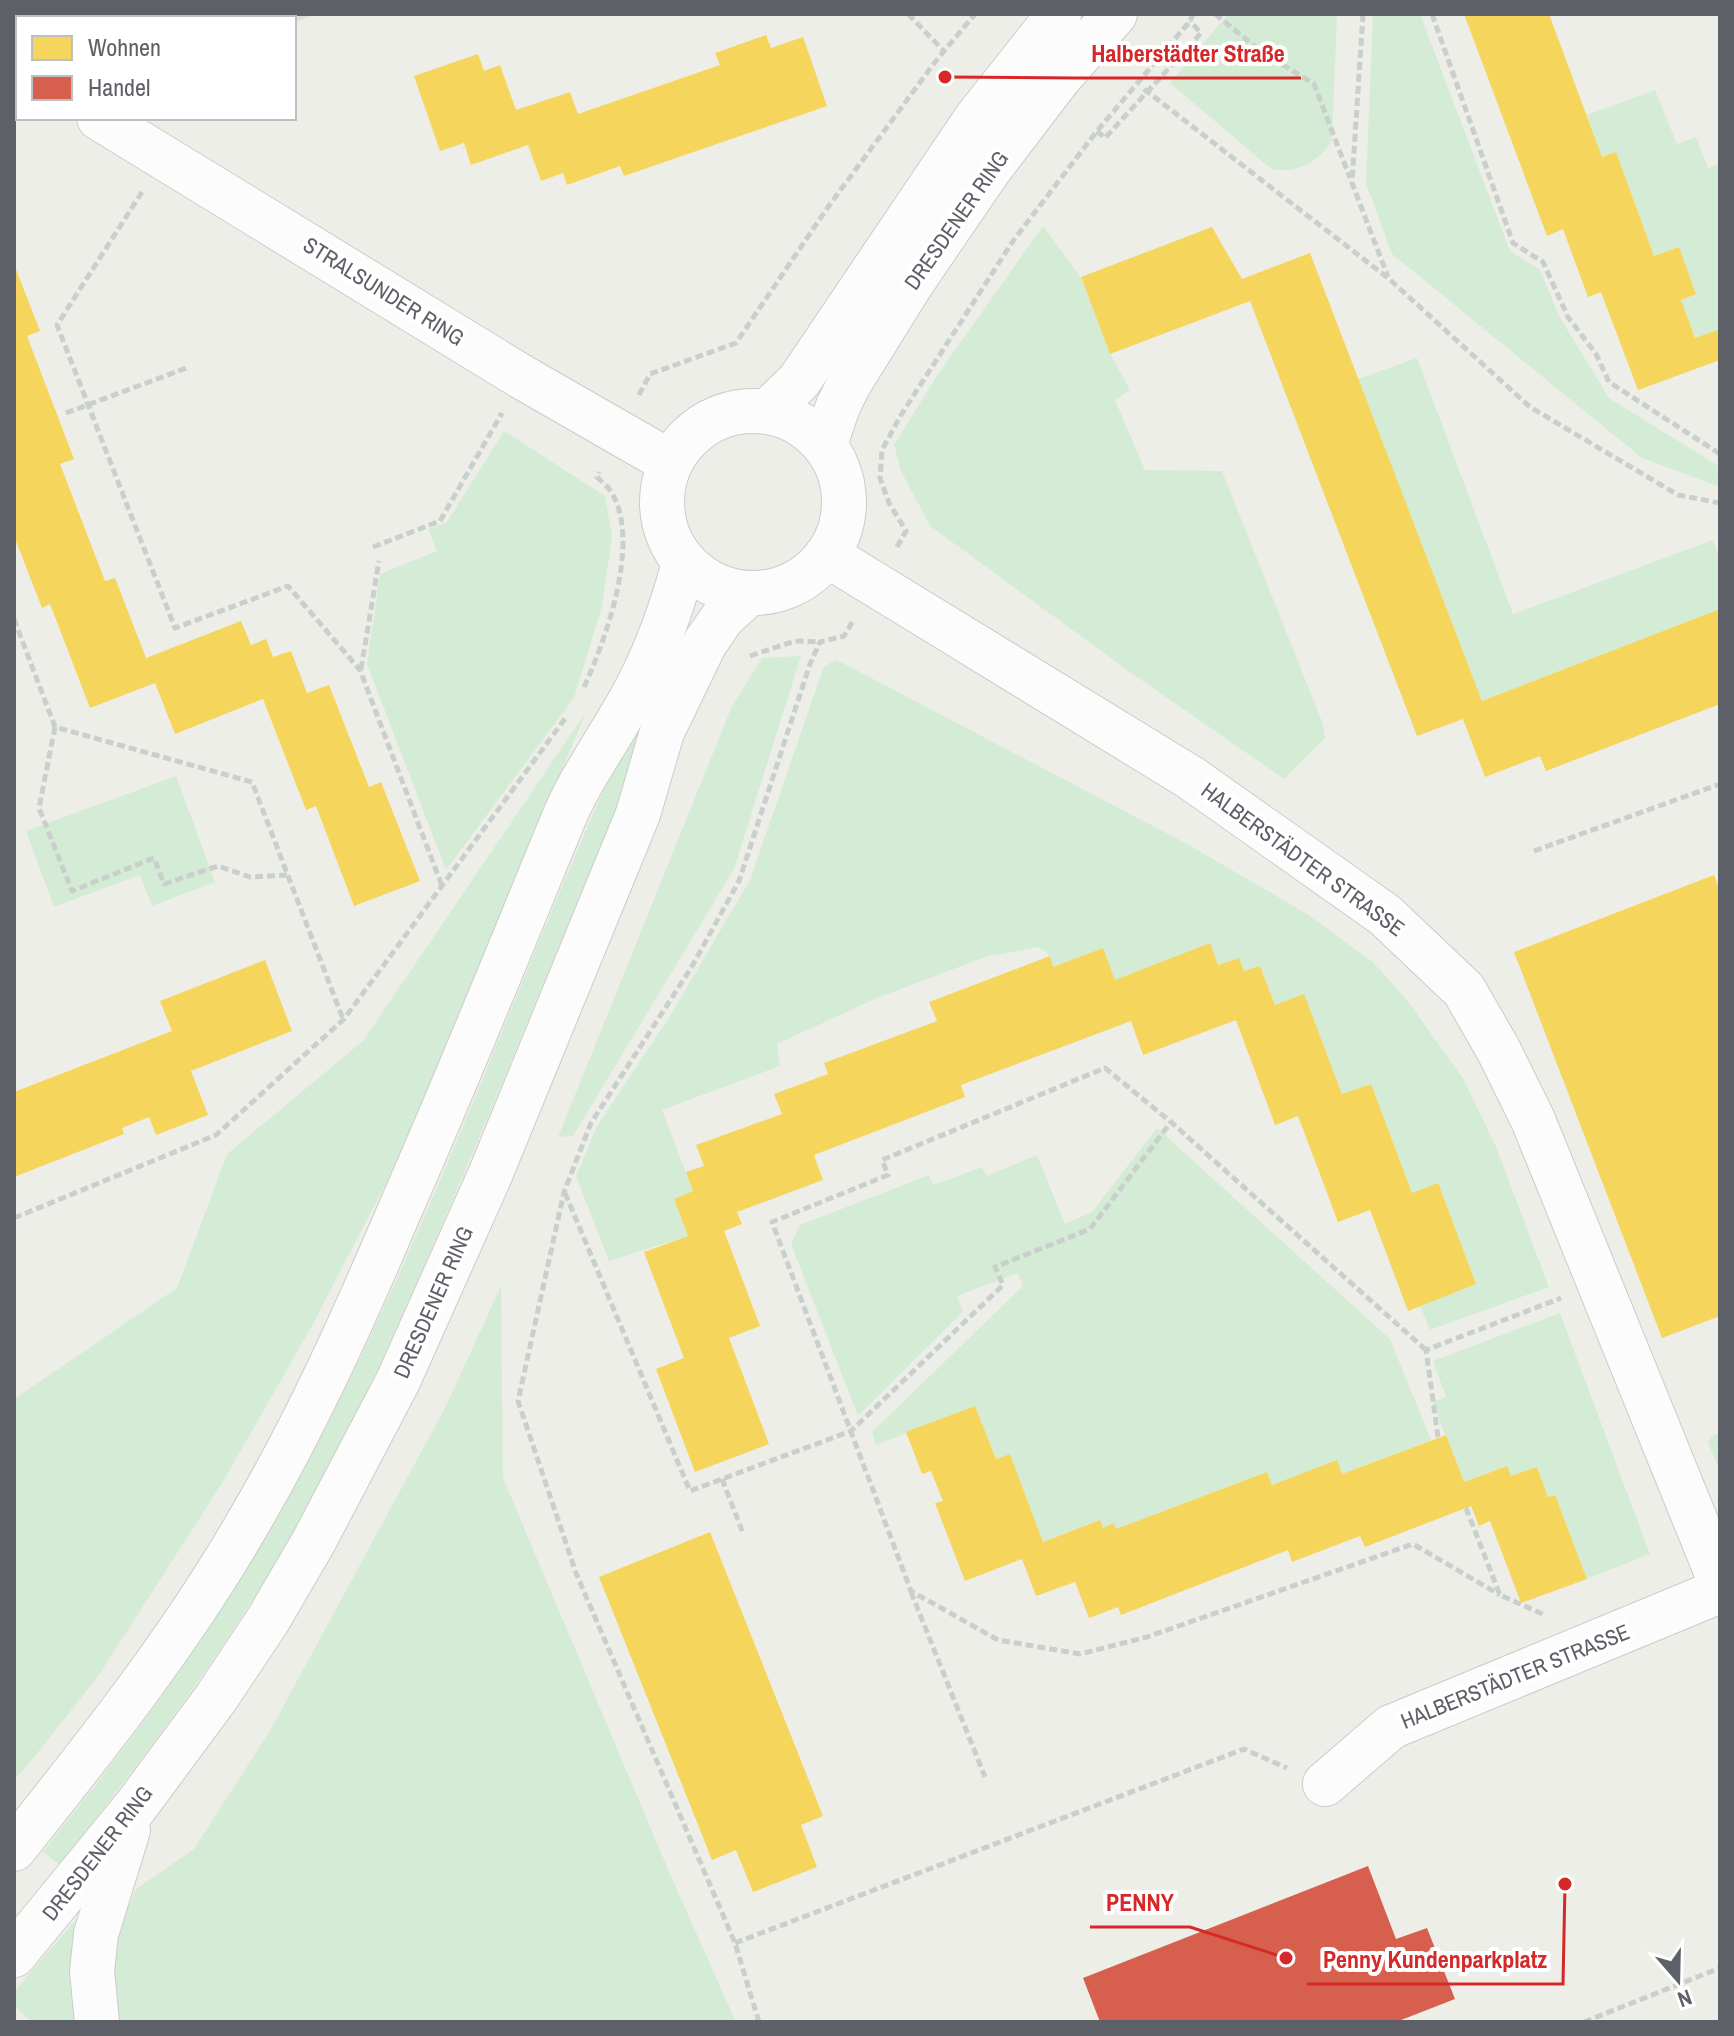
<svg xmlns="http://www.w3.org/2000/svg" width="1734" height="2036" font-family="'Archivo Narrow',sans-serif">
<rect width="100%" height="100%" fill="#eeeee8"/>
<polygon fill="#dfded6" points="24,14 316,14 294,22 294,18 31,18"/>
<g fill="#d4ecd5">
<path d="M1228,14H1337L1332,141C1317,163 1297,174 1271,169L1170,83Z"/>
<polygon points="1373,14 1420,14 1510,251 1540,270 1559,316 1609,398 1720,467 1720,487 1642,458 1392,254 1366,183"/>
<polygon points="1655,90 1677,144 1696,137 1708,168 1720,163 1720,329 1695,338 1681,300 1696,293 1679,248 1654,256 1616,153 1602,157 1587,115"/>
<polygon points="1043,226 1081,277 1110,353 1130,390 1115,400 1145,470 1222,471 1323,724 1325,738 1284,779 1127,670 930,526 901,471 894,445 938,374"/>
<polygon points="1417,358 1513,614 1713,540 1720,558 1720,609 1482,701 1358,379"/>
<polygon points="504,431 605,496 612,536 602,606 574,698 446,870 367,664 380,574 437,551 428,529 447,522"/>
<polygon points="801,656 734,869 573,1136 558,1137 732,706 762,658"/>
<polygon points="837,660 1189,845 1307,914 1373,962 1407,1000 1464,1080 1497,1149 1549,1287 1430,1330 1420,1306 1476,1284 1438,1184 1412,1193 1371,1084 1342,1094 1304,995 1275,1005 1260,966 1244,971 1239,958 1218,965 1210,944 1115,980 1103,948 1053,967 1050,956 1039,947 988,956 877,998 777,1044 780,1066 662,1110 693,1191 674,1199 688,1236 609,1261 576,1176 597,1126 670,1016 750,880 824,666"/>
<polygon points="586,712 414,1129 313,1324 224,1480 99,1675 23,1771 14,1778 14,1399 177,1288 227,1154 363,1041"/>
<path d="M655,718C587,876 523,1036 455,1194C407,1307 357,1421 295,1529C227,1649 144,1757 60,1865L43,1852C128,1744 212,1635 279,1514C422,1261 514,983 635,719Z"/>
<polygon points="176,776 215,882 152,906 140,875 54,907 26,831"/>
<polygon points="1157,1128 1390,1339 1431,1440 1342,1474 1337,1460 1272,1485 1267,1472 1116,1529 1114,1523 1103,1528 1099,1520 1043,1542 1010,1454 996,1459 975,1406 876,1445 872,1432 1023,1286 1018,1273 957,1296 963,1312 858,1416 791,1244 800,1225 929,1175 933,1185 982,1167 987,1176 1037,1155 1065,1224 1092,1212"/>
<polygon points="501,1286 503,1478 670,1874 736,2022 113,2022 107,1974 118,1928 136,1889 194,1849 271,1729 446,1406"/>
<polygon points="1560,1313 1650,1554 1587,1579 1555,1495 1548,1497 1537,1467 1511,1476 1506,1466 1464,1482 1432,1402 1446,1397 1433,1361"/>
<polygon points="1720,1433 1720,1473 1708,1442 1712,1436"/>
<polygon points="73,1923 83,1930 79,2022 32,2022 14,2006 14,1992"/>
</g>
<g fill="#f6d55c">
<polygon points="1464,14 1549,14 1602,157 1616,152 1654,256 1679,247 1696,294 1681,300 1695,338 1720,329 1720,360 1638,390 1601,292 1588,297 1563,229 1547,236"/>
<polygon points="766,35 771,48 803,37 827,106 624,176 620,166 567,185 563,173 541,181 528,145 471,165 464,143 440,151 414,76 478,54 484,71 500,65 516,110 570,92 578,114 720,65 715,53"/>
<polygon points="1212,227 1242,279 1310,253 1482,701 1720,609 1720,704 1546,771 1540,756 1485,777 1463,719 1417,736 1250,301 1110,354 1081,277"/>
<polygon points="14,264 40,331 27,336 74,459 60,464 105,581 115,578 146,658 241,621 251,645 266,639 273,657 291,651 307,693 329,685 369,787 381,782 420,881 354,906 316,806 306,810 263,699 175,734 155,683 90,708 50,604 42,608 14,536"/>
<polygon points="1714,875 1720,891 1720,1316 1662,1338 1514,952"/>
<polygon points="1210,943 1218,965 1239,958 1244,971 1260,966 1275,1005 1304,994 1342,1094 1371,1084 1412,1193 1438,1183 1476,1284 1408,1311 1370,1210 1338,1222 1298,1116 1275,1125 1236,1020 1143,1055 1131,1021 961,1085 965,1097 814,1155 823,1180 737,1212 742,1224 724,1231 760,1326 729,1338 769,1444 695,1472 656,1369 684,1358 644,1252 688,1236 674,1199 693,1191 686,1172 704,1166 696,1145 782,1114 774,1094 828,1074 824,1063 937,1021 929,1002 1050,956 1053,967 1103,948 1115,980"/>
<polygon points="265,960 292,1031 191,1071 208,1115 156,1135 149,1117 122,1128 124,1134 14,1177 14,1092 172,1031 160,1001"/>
<polygon points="975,1406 996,1459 1010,1454 1043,1542 1100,1520 1103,1528 1114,1523 1116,1529 1267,1472 1272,1485 1337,1460 1342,1474 1446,1435 1464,1482 1507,1466 1511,1476 1537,1467 1548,1497 1555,1495 1587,1579 1521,1603 1490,1521 1479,1526 1471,1506 1365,1547 1360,1536 1292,1562 1288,1550 1121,1615 1118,1607 1089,1618 1075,1582 1036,1596 1022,1559 965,1581 935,1503 943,1501 931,1471 922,1474 906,1432"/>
<polygon points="710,1532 823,1816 801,1825 817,1867 753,1892 736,1850 712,1860 599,1577"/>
</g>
<polygon fill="#d6604d" points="1368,1866 1396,1939 1427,1928 1455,1999 1396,2022 1100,2022 1083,1978"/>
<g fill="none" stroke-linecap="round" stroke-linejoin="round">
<g stroke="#cbccca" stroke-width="46">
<g id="minor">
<polyline points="14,66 18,69"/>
<polyline points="99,118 522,377 670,462"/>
<circle cx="753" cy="502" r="91"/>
<polyline points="768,411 799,381 975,120 1059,14"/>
<polyline points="825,445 838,406 850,382 911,284 988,171 1059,78 1115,14"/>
<polyline points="827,555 1191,778 1385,915 1464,990 1499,1051 1533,1120 1720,1581"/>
<polyline points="1325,1784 1391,1727 1720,1591"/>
<path d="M14,1849C96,1746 179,1642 245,1528C305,1427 353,1320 399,1212C456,1083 509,951 563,820C578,783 600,753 620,718C649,671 670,616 684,563"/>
<polyline points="14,1955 136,1806 216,1698 268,1620 314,1541 398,1381 490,1175 638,814 662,732 705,643 723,617 749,593"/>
<polyline points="97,2022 92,1971 96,1934 128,1830"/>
</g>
</g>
<g stroke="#c9cfcc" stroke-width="5" stroke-dasharray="8 4" stroke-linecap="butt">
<polyline points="908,14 944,51"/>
<polyline points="1215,14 1262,52 1314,84 1350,178"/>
<polyline points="1363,14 1352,183 1388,277"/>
<polyline points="1432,14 1513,243 1543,262 1568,317 1596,354 1609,382 1720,454"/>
<polyline points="1144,89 1388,278 1530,407 1678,495 1720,503"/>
<polyline points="1097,131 1105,138 1201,33 1190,21"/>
<polyline points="142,192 57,325 175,628 288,586 360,670 442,886"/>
<polyline points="639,395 650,374 736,343 828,207 935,62 975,14"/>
<polyline points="66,413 189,367"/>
<polyline points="373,547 440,521 502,413"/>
<polyline points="897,547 906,531 889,503 880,478 882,450 901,415 1013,241 1097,131 1190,21 1193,14"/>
<polyline points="14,619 55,727 252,782 343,1019"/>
<polyline points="750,656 795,641 820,642"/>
<polyline points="361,669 379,561"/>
<path d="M584,687C606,639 640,545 613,495C610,488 602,482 597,477L599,472"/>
<polyline points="55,727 39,808 72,891 154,858 164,884 218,866 250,877 288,875"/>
<polyline points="1534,851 1720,784"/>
<polyline points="565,1193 690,1491 851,1431 1003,1285 995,1267 1090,1229 1171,1122"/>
<polyline points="14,1218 216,1135 344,1019 567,716"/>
<polyline points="1426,1350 1171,1122 1105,1068 882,1160 888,1175 772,1222 911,1591 998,1640 1080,1654 1147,1637 1413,1544 1500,1595"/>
<polyline points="1438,1437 1426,1350 1561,1298"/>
<polyline points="722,1479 743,1533"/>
<polyline points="1466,1508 1500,1595 1545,1615"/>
<polyline points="911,1592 985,1777"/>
<polyline points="735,1943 1244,1749 1287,1768"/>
<polyline points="759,2022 735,1943 576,1573 518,1401 564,1192 591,1123 691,968 739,881 810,664 820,642 844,636 853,621"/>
<polyline points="1584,2022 1720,1968"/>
</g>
<use href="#minor" stroke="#fcfcfc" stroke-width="44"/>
</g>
<g text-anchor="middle" stroke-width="8" stroke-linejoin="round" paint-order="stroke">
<g font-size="22" fill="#5d6067" stroke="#fff">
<text transform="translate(956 220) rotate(-55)" y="8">DRESDENER RING</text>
<text transform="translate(384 291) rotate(32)" y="8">STRALSUNDER RING</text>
<text transform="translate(1303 859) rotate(36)" y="8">HALBERSTÄDTER STRASSE</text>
<text transform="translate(433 1302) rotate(-66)" y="8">DRESDENER RING</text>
<text transform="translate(1515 1676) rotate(-22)" y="8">HALBERSTÄDTER STRASSE</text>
<text transform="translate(97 1853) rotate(-52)" y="8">DRESDENER RING</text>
</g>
</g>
<path fill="none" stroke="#d62828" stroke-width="3" d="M945 77L1075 78H1301M1286 1958L1190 1927H1090M1565 1884L1563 1984H1307"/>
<g fill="#d62828" stroke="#fff" stroke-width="3">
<circle cx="945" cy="77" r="8"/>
<circle cx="1286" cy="1958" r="8"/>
<circle cx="1565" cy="1884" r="8"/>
</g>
<g font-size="24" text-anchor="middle" font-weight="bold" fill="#d62828" stroke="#fff" stroke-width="8" stroke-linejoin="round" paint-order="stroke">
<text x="1188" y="62">Halberstädter Straße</text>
<text x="1140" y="1911">PENNY</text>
<text x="1435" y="1968">Penny Kundenparkplatz</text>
</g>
<rect width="1734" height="2036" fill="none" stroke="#5d6067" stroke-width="32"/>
<rect x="16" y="16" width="280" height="104" fill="#ffffff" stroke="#bebfc2" stroke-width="2"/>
<rect x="32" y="36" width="40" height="24" fill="#f6d55c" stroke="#bebfc2" stroke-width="2"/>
<text x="88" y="56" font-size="24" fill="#5d6067">Wohnen</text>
<rect x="32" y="76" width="40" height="24" fill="#d6604d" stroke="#bebfc2" stroke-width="2"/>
<text x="88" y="96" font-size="24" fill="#5d6067">Handel</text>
<g transform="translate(1678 1980) rotate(160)" stroke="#ffffff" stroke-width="6" paint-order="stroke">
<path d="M0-6L14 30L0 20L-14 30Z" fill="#5d6067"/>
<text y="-12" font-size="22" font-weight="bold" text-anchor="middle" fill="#5d6067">N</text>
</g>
</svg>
